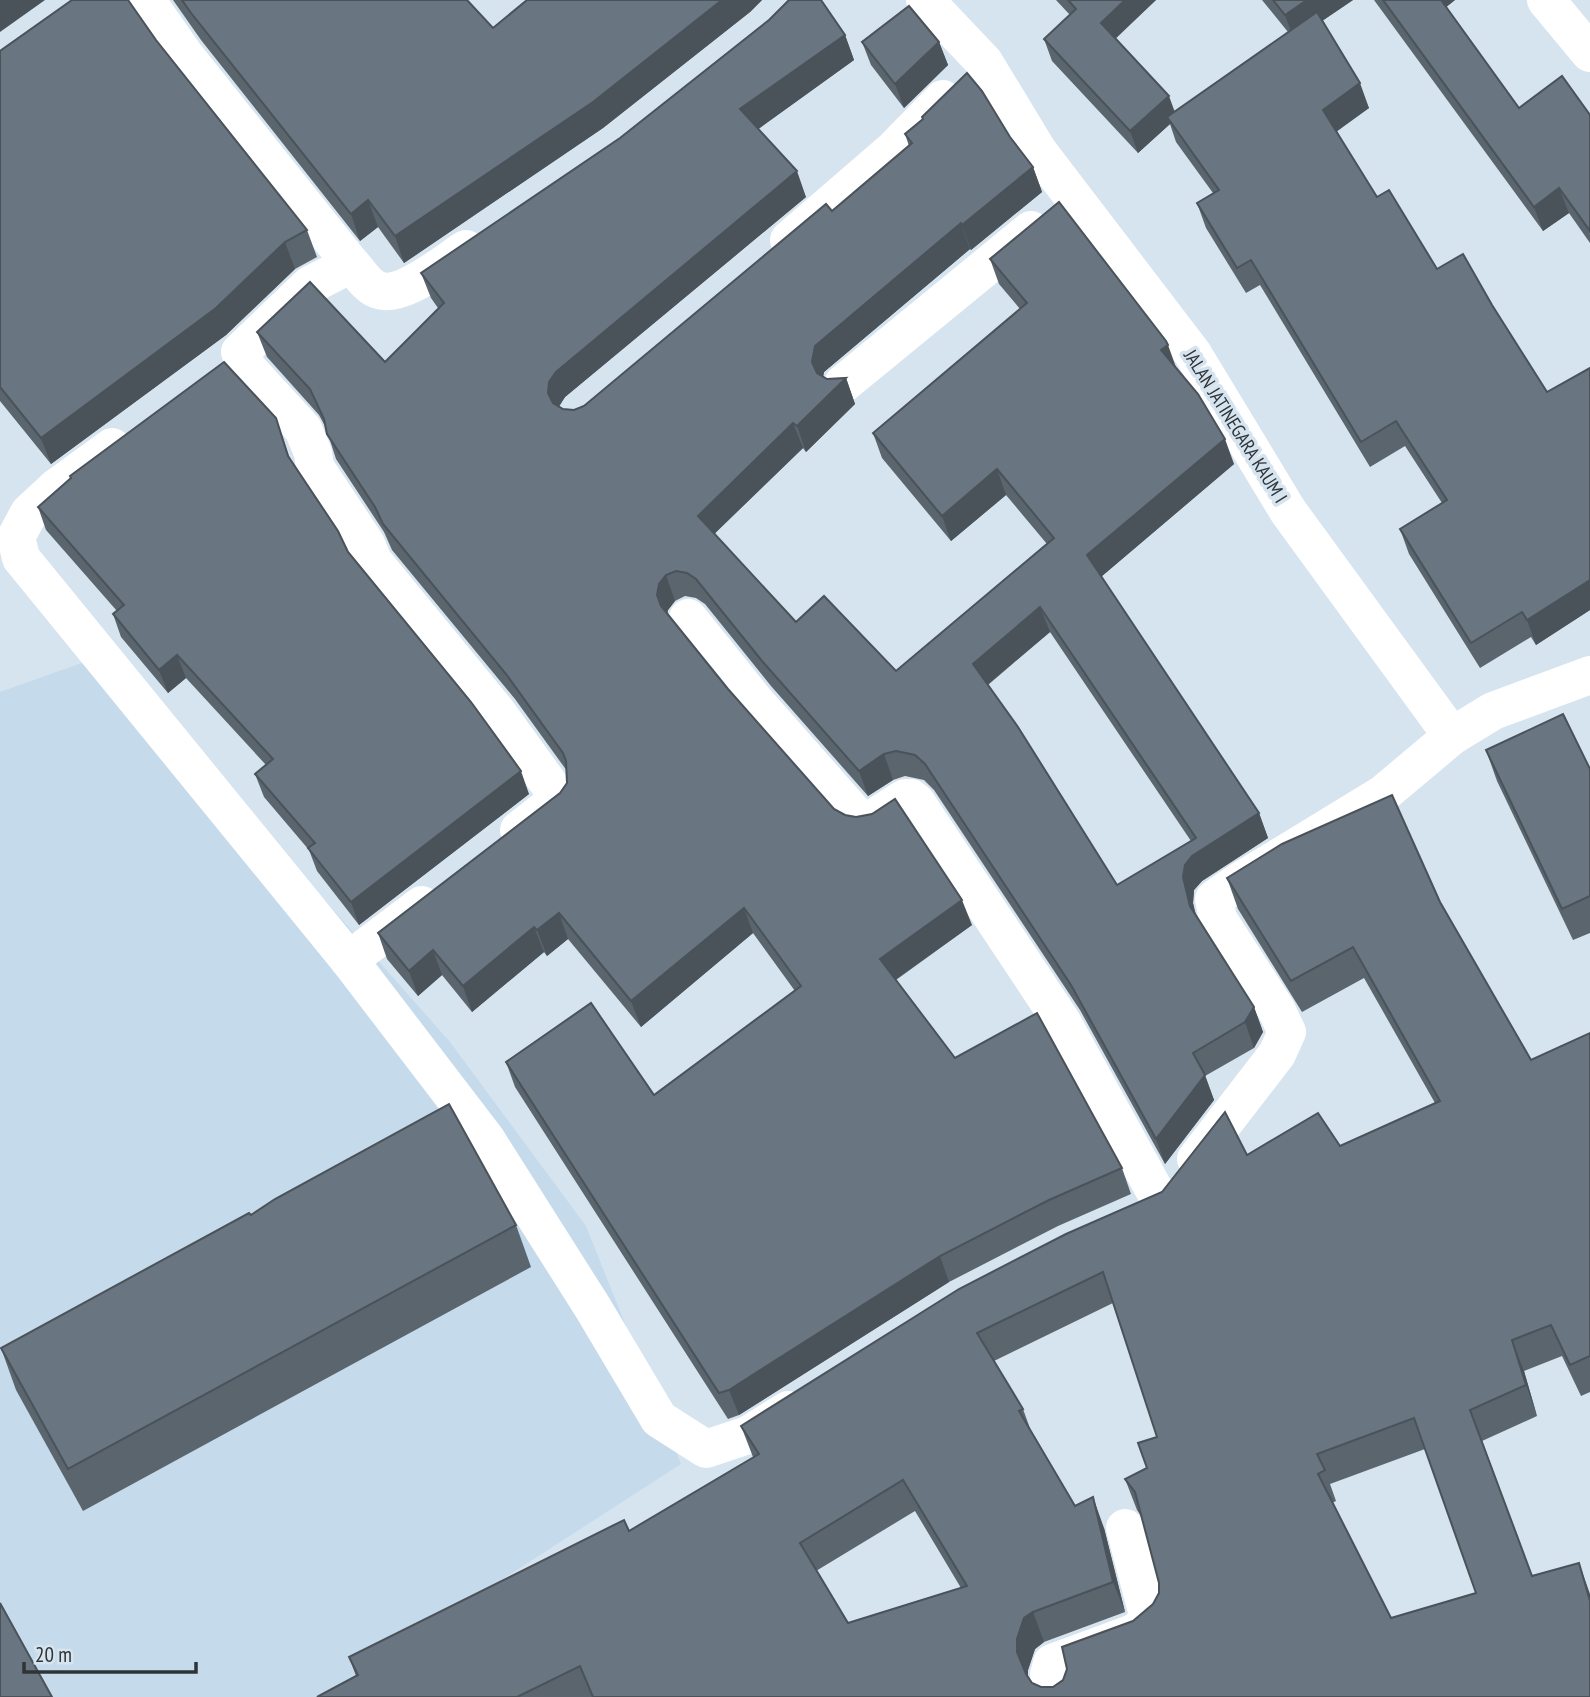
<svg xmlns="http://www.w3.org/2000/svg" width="1590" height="1697" font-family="'PT Sans Narrow',sans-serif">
<rect width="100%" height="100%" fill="#d6e4f0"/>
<polygon fill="#c5daeb" points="107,654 450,1042 586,1226 681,1464 320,1697 0,1697 0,692"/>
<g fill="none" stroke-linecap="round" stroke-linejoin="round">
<g stroke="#fff" stroke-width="38">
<path d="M146,0L183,53L351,264C358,271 365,283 374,288C398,303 445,262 466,249"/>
<polyline points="925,0 984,62 1038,151 1193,354 1288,511 1452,736"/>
<polyline points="789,240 892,151 943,99"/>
<polyline points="351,264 310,285 240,352 248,369 303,429 313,453 315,467 366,544 373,561 497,712 554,791 556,801 519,830"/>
<polyline points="843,384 1031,230"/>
<polyline points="112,447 57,487 29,513 16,537 21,558 349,960"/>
<polyline points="688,618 754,700 859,819 869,821 905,798 911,798 916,802 1062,1022 1162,1204"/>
<polyline points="422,905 349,960 486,1139 593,1308 659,1419 706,1449 748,1435 788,1410"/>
<polyline points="1196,1159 1277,1054 1287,1032 1276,1009 1218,919 1214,899 1237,883 1383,794 1452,736 1493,711 1590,675"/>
<polyline points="1057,1697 1049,1675 1052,1663 1136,1632 1149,1619 1125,1528"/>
</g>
<polyline stroke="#fff" stroke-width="38" points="1546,0 1590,53"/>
</g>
<g fill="#5a656e" fill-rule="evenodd">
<polygon points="173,0 467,0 493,28 527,0 762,0 750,12 603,128 404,263 378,227 360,241 201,40"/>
<polygon points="1056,0 1156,0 1115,38 1175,112 1288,32 1262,0 1353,0 1322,21 1369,108 1336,131 1377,197 1437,269 1492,305 1547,392 1590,368 1590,610 1536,645 1531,637 1480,668 1409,554 1400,529 1442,503 1405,446 1370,467 1260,285 1246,293 1206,228 1197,203 1213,193 1176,142 1170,124 1138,153 1052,61 1044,39 1070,15"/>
<polygon points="1374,0 1455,0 1446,7 1519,108 1590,115 1590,243 1569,213 1543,231"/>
<path d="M845,35L854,60L758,129L806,197L565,397L559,407L563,409L574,410L584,406L832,211L909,146L905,134L922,120V117L1010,137L1033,167L1042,192L971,250L970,249L824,372L823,377L827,379L846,378L855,404L806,452L803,448L714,534L796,622L896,671L1047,544L1006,495L951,541L882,458L873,433L1020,309L999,284L990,259L1177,369L1234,464L1101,577L1259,813L1268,838L1202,881L1194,890L1193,903L1195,913L1254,1007L1263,1032L1254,1048L1205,1076L1214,1100L1165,1164L1080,1010L934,790L924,780L905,776L893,780L868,796L771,686L705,604L696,598L685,596L675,601L668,610L667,613L728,689L834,809L972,925L896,980L955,1058L1122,1168L1131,1194L1058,1226L949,1282L739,1415L728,1419L515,1087L506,1062L654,1095L795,991L753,933L641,1027L568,939L547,956L544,952L472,1012L442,975L418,996L387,959L378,933L560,793L567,783V771L515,699L392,550L384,532L336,459L326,428L319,415L267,357L257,332L385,362L438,308L431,298L421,273ZM1050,632L1191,841L1117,885L988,685Z"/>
<polygon points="156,40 307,230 317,257 295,269 226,335 51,464 0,401 0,51"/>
<polygon points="862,42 939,42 948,65 904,108 871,65"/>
<polygon points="276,418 290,459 348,552 529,794 359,925 317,871 309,850 264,797 255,774 266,765 186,678 168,693 121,637 113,614 117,611 46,530 38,507 71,478 70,476"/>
<polygon points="1486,750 1590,769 1590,933 1573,940 1497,781"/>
<path d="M1227,878L1440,902L1531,1060L1590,1033V1392L1581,1396L1562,1356L1524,1371L1537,1416L1482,1441L1532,1576L1590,1697H317L356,1676L349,1657L629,1531L753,1457L741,1426L1247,1155L1340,1146L1435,1103L1364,978L1302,1012L1238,909ZM1113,1303L1157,1437L1147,1468L1125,1479L1137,1510L1141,1516L1159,1583V1593L1153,1604L1063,1680L1053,1687H1041L1032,1683L1028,1678V1670L1035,1649L1044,1642L1125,1612L1104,1528L1075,1506L1032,1434L1023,1409L994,1361ZM1425,1449L1476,1593L1391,1618L1332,1503L1336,1501L1330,1484ZM915,1511L961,1588L848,1623L816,1571Z"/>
<polygon points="251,1215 516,1225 531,1267 83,1511 16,1390 1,1348"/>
</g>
<g fill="#4a525a">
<polygon points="0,0 45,0 0,32"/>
<polygon points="722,0 762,0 750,12 603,128 404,263 395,236"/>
<polygon points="1125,0 1156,0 1109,45 1101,23"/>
<polygon points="1307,0 1353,0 1294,40 1285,15"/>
<polygon points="1436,0 1455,0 1440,12"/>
<polygon points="845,35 854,60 750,135 740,109"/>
<polygon points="939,42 948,65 904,108 895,84"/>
<polygon points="1360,83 1369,108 1332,135 1323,110"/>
<polygon points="1169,96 1177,118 1167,117 1170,124 1138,153 1130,131"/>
<polygon points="1033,167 1042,192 971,250 962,225"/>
<polygon points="797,171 806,197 565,397 558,407 558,418 548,393 549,382 556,372"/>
<polygon points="1559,188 1569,213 1543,231 1534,207"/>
<polygon points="368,200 378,227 360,241 351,214"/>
<polygon points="961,223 970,249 824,372 821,387 812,362 815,346"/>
<polygon points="285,242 295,269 226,335 51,464 41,438"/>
<polygon points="1168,345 1177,370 1161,350"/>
<polygon points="846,378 855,404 806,452 797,426"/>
<polygon points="793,423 803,448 707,541 698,516"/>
<polygon points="1225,439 1234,464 1096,581 1087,555"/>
<polygon points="997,469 1006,495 951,541 942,516"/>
<polygon points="666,575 675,601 668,610 666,621 657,595 659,584"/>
<polygon points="1590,580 1590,610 1536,645 1527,620"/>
<polygon points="1040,607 1050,632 982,689 973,664"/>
<polygon points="177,655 186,678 168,693 159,670"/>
<polygon points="884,754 893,780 868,796 859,771"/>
<polygon points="521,771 529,794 359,925 351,902"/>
<polygon points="1259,813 1268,838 1202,881 1194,890 1193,903 1200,931 1190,906 1183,877 1185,865 1192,856"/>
<polygon points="962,900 972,925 889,984 880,959"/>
<polygon points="744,908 753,933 641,1027 631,1001"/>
<polygon points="559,913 568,939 547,956 537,930"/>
<polygon points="534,927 544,952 472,1012 463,986"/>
<polygon points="433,950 442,975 418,996 409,971"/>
<polygon points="1254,1007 1263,1032 1254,1048 1245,1022"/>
<polygon points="1205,1075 1214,1100 1165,1164 1156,1139"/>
<polygon points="940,1256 949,1282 739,1415 729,1390"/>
<polygon points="1512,1340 1524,1371 1537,1416 1526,1385"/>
<polygon points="1093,1497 1104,1528 1125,1612 1113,1582"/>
<polygon points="1579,1563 1590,1594 1590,1601"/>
<polygon points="1033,1612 1044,1642 1035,1649 1028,1670 1028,1682 1017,1652 1017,1639 1024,1618"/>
</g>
<g fill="#697580" stroke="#4a525a" stroke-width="2" fill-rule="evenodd">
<polygon points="72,0 128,0 156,40 307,230 285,242 216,308 41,438 0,387 0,51"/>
<polygon points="182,0 467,0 493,28 527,0 722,0 593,102 395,236 368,200 351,214 191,13"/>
<path d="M789,0H821L845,35L740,109L797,171L556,372L549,382L548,393L553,403L563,409L574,410L584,406L826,204L832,211L912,143L905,134L923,119L922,117L967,73L982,91L1010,137L1033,167L962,225L961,223L815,346L812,362L817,373L827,379L846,378L797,426L793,423L698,516L796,622L824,596L896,671L1054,538L997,469L942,516L873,433L1027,303L990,259L1059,202L1166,341L1168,345L1161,350L1198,394L1225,439L1087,555L1259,813L1192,856L1185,865L1183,877L1190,906L1254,1007L1245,1022L1193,1053L1205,1075L1156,1139L1071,985L925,764L915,755L896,751L884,754L859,771L762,661L696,579L687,573L676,571L666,575L659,584L657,595L661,606L728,689L834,809L845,815L856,817L872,814L895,799L962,900L880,959L955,1058L1037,1013L1122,1168L1049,1200L940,1256L729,1390L719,1393L506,1062L591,1003L654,1095L801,986L744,908L631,1001L559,913L537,930L534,927L463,986L433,950L409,971L378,933L560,793L567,783L566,761L563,753L506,674L383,524L375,507L327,434L324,419L310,389L257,332L310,282L385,362L444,303L421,273L620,138L769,20ZM1040,607L1196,838L1117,885L1018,727L973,664Z"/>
<polygon points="1068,0 1125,0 1101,23 1169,96 1130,131 1044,39 1076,9"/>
<polygon points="1273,0 1307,0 1285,15"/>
<polygon points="1383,0 1441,0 1519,108 1562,76 1590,115 1590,231 1559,188 1534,207"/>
<polygon points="909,6 939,42 895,84 862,42"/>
<polygon points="1317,12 1360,83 1323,110 1377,197 1389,190 1437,269 1463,254 1492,305 1547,392 1590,368 1590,580 1527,620 1522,612 1471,643 1400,529 1447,500 1396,421 1361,442 1251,260 1237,268 1197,203 1219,190 1167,117"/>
<polygon points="224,362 276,418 288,456 338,531 348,552 471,702 521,771 351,902 308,848 315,843 255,774 273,759 177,655 159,670 113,614 124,605 38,507 71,478 70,476"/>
<polygon points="1563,714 1590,769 1590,896 1562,909 1486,750"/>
<path d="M1392,795L1440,902L1531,1060L1590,1033V1356L1570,1365L1551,1325L1512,1340L1526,1385L1470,1410L1532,1576L1579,1563L1590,1601V1697H593L580,1666L517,1697H317L358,1675L349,1657L624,1520L629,1531L759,1454L741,1426L959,1289L1066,1234L1162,1192L1225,1112L1247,1155L1318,1113L1340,1146L1440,1101L1353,947L1291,981L1227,878L1282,844ZM1103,1272L1157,1437L1138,1443L1147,1468L1125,1479L1135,1492L1159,1583V1593L1153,1604L1133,1621L1062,1647L1067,1669L1063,1680L1053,1687H1041L1032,1683L1026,1674L1017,1652V1639L1024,1618L1033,1612L1113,1582L1093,1497L1075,1506L1019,1411L1023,1409L977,1333ZM1414,1418L1476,1593L1391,1618L1318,1474L1325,1470L1317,1454ZM903,1480L967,1586L848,1623L800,1543Z"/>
<polygon points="449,1104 516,1225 68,1469 1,1348 249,1213 251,1215 275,1199"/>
<polygon points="0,1603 52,1697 0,1697"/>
</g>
<g text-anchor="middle" stroke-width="7" stroke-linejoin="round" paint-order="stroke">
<g font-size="19" fill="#2e3438" stroke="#d6e4f0">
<text transform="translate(1236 426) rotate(58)" y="7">JALAN JATINEGARA KAUM I</text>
</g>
</g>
<path d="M24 1662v10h172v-10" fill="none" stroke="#2e3438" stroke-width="3.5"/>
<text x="35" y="1662" font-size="21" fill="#2e3438" stroke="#d6e4f0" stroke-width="5" paint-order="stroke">20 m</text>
</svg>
